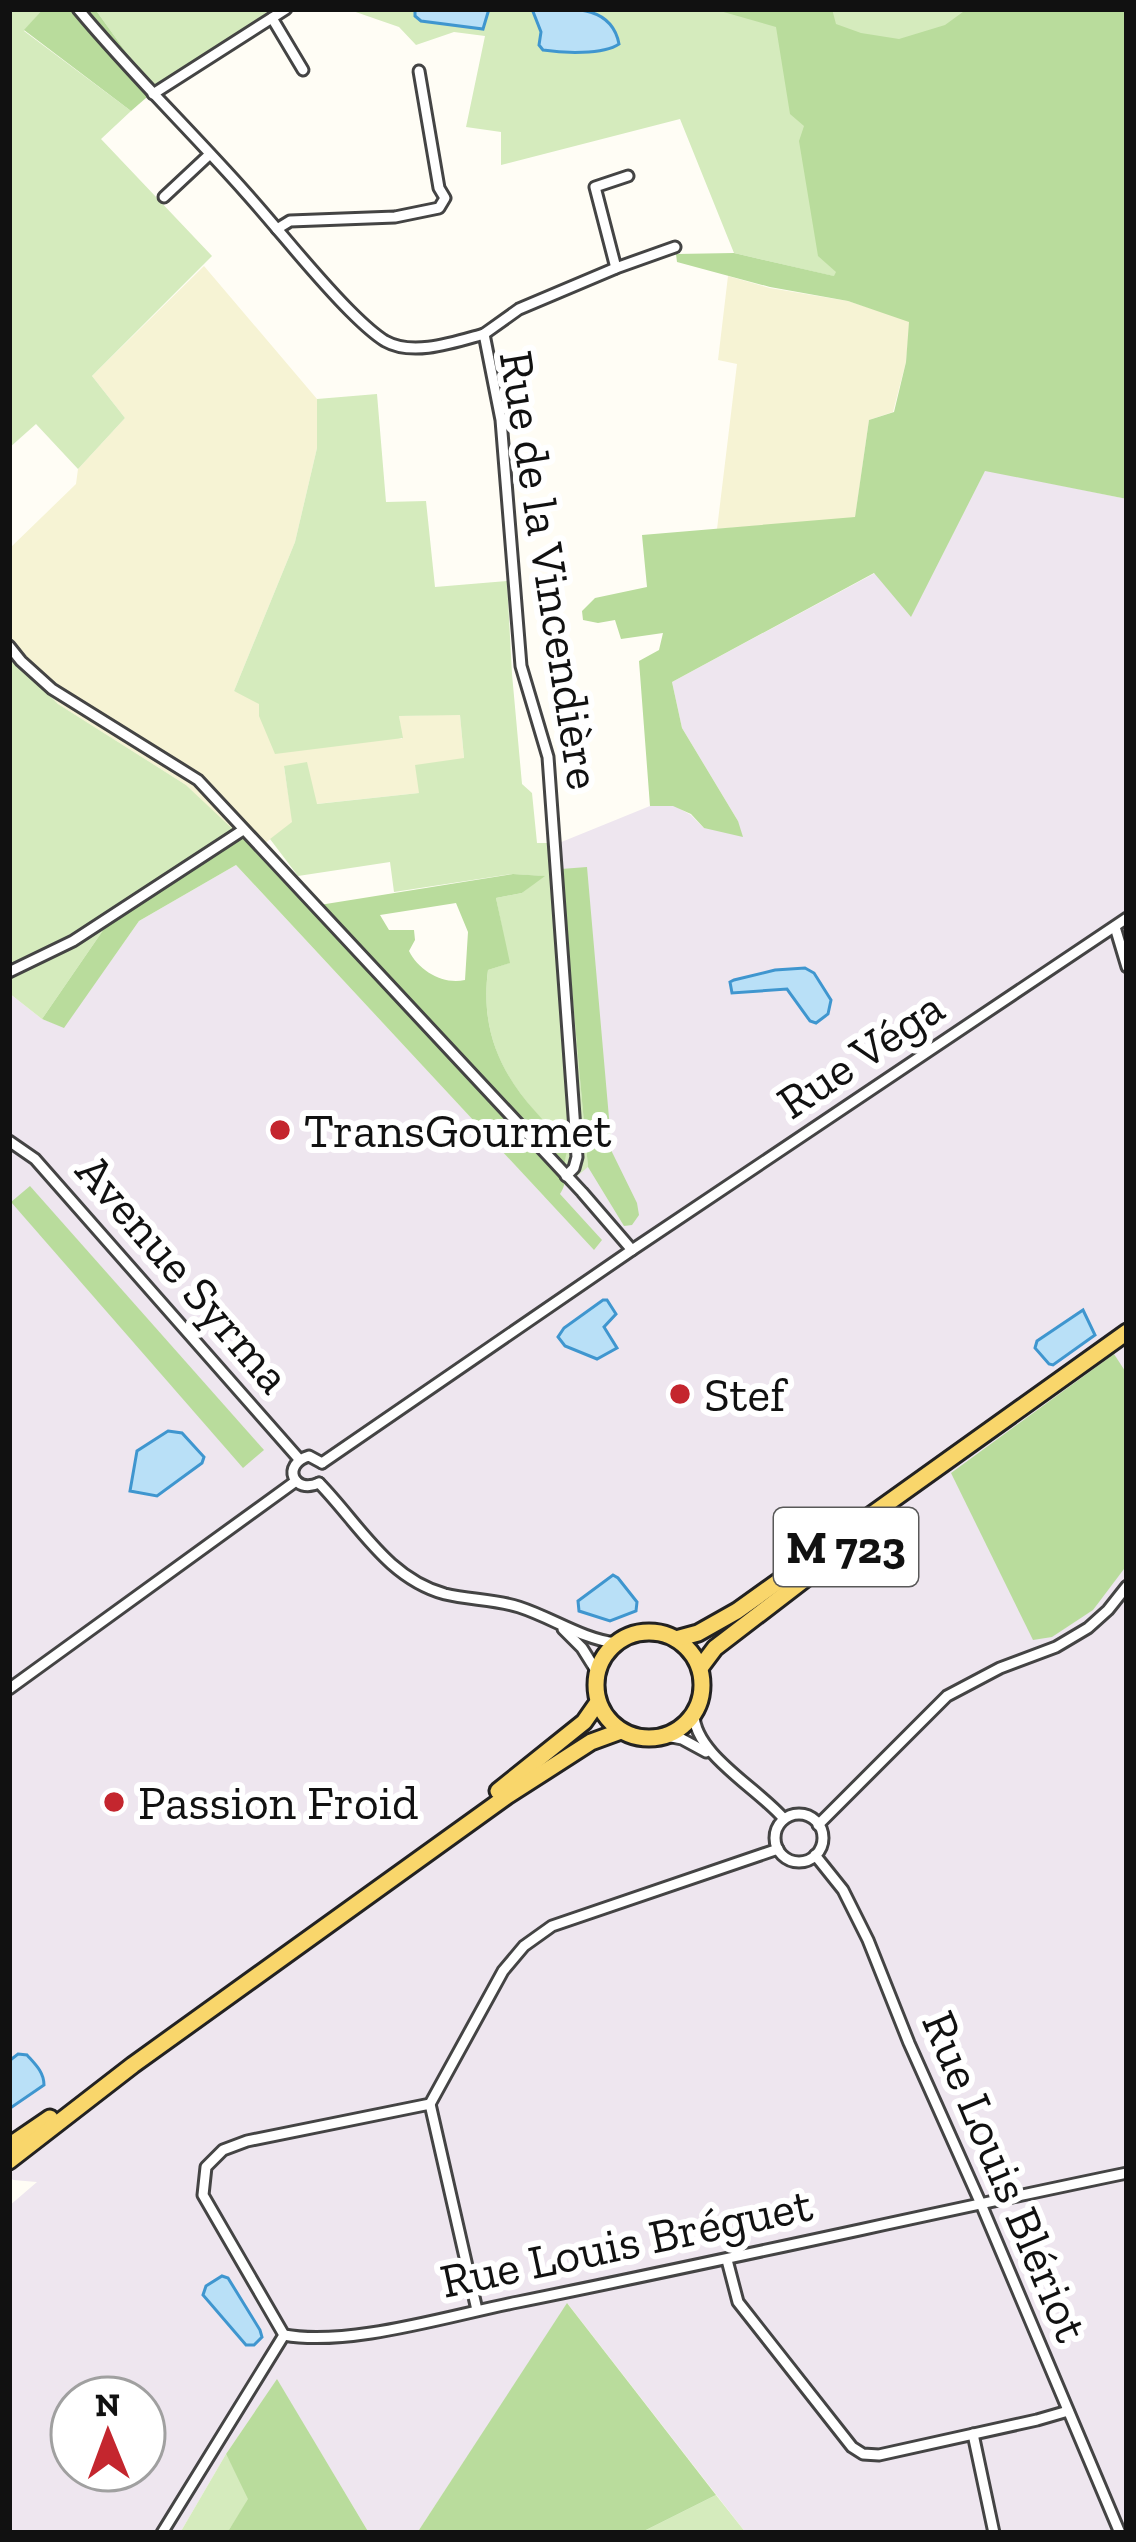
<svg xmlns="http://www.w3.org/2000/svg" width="1136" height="2542" font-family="'Zilla Slab',serif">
<rect width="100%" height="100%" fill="#fffdf5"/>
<path fill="#eee6ef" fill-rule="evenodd" d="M985,470L1127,499V2533H746L568,2304L417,2533H369L277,2380L226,2454L180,2533H9V2206L37,2182L13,2180L9,2175V993L42,1019L64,1027L139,921L236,865L544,1196L588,1167L559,843L650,806L673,805L691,815L704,828L738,821L682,728L672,682L875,573L911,616ZM72,2398H144V2470H72Z"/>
<g fill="#f6f3d4">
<polygon points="204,266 317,399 317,448 295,542 234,691 402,739 399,716 460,714 464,759 419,793 316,804 284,767 293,823 254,851 186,785 58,704 9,654 9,549 76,484 78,469 125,418 92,376"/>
<polygon points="728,276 770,288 848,301 910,321 906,362 893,412 869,420 855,518 717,529 737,364 718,360"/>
</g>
<g fill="#d5ebbd">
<polygon points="9,9 43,9 24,31 131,111 101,139 212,256 92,376 125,418 78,469 36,424 9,448"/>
<polygon points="95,9 272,9 154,91"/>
<polygon points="347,9 1014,9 928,298 734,253 680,119 501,165 501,132 466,127 485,36 454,32 416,45 399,27"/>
<path d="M377,394L386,502L426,501L435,587L507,581L512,674L522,784L532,793L537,843H559L588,1167L565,1186L563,1157L569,1146C515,1096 478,1048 488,970L509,963L496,898L522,893L543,876L512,874L394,892L390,862L298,876L270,839L292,822L284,766L307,762L317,804L419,793L415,765L464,758L460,715L399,716L403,738L275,754L259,716V704L234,691L295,542L317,448V399Z"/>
<polygon points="9,654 58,704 186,785 242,838 108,923 42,1019 9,993"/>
<polygon points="226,2454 249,2499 227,2533 180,2533"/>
<polygon points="716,2495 746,2533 640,2533"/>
</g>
<g fill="#b9dc9c" fill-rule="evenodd">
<polygon points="43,9 95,9 154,91 131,111 24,30"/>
<polygon points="713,9 832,9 836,24 861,33 899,39 945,25 967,9 1127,9 1127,499 985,471 911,617 874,573 672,682 682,728 738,821 743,837 704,828 691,814 673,806 650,806 639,661 659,650 663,633 621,639 615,620 598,623 583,620 582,611 595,598 647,587 642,535 855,517 869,420 894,412 906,362 909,322 848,301 770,287 677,262 676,254 734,253 834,276 836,272 818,256 799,141 804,126 790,114 776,27"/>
<path d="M242,838L307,907L513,874L545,876L522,893L496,898L510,963L488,970C478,1048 515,1096 570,1146C559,1164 571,1178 560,1194L602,1240L594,1250L236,865L139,921L64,1028L42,1019L108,923ZM456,903L468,932L465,980C443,985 419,971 409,951L415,940L414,930H389L380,915Z"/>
<polygon points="587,867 612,1152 637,1203 639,1215 632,1225 624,1226 588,1167 561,869"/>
<polygon points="30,1186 264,1450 243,1468 11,1202"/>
<polygon points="1114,1354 1127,1374 1127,1565 1093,1610 1052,1637 1033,1640 951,1473"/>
<polygon points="567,2303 716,2495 640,2533 417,2533"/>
<polygon points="277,2379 369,2533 227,2533 248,2499 226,2454"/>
</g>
<g fill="#b9e0f7" stroke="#3f96cf" stroke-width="3">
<polygon points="415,9 489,9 483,29 421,21 415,16"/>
<path d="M532,9C565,9 611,2 619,44C603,55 563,53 543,50L539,45L541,32Z"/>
<polygon points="805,968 814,973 831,1000 828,1014 816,1023 810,1021 787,989 732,993 730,982 734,980 775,970"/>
<polygon points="603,1300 607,1300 616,1314 604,1327 617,1348 597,1359 565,1346 558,1337 564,1328"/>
<polygon points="1083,1310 1095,1335 1053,1365 1049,1364 1035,1348 1037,1341"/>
<polygon points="168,1431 182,1433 204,1457 202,1463 157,1496 130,1491 137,1451"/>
<polygon points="613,1575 618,1578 637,1602 636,1611 610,1621 579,1611 578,1601"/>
<path d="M18,2054L27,2055C35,2064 44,2072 44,2085L9,2109V2061Z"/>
<polygon points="222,2276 228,2278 260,2330 262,2337 254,2345 246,2345 203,2295 206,2286"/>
</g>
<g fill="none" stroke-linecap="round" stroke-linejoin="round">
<g stroke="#444" stroke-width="15">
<g id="minor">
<path d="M78,9C131,73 191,131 246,193C281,232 313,274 350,311C361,322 372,333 385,341C413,357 455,342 484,334L501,420L521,666L548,757L577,1157L574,1168L566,1176"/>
<polyline points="272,18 303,70"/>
<polyline points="153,94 286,9"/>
<polyline points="164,197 210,154"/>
<polyline points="277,229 290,221 395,217 439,208 445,198 439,188 419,71"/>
<polyline points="616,268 595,187 628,176"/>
<polyline points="484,334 519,309 616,268 675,247"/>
<polyline points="9,646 21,661 52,689 198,780 582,1192 632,1250"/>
<polyline points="1115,927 1127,967"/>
<polyline points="9,972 73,941 243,830"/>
<polyline points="9,1141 35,1159 299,1459"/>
<polyline points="322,1463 632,1250 1127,918"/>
<path d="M319,1483C359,1524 387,1578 445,1594C469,1600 495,1599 519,1607C553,1618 582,1639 616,1643"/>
<path d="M319,1483C293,1495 281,1464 309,1456L322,1463"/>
<polyline points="563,1629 582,1648 597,1672"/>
<polyline points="9,1689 296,1481"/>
<path d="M694,1714C694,1754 759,1789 784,1819"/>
<polyline points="666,1736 682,1739 706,1752"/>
<circle cx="799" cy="1838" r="24"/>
<polyline points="818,1825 947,1696 1000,1668 1056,1647 1088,1628 1108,1610 1127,1586"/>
<polyline points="815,1855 843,1890 868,1940 909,2043 981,2204 1120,2533"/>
<polyline points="430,2104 477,2310"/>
<polyline points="727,2260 738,2302 852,2447 863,2454 879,2455 1037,2420 1068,2411"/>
<polyline points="284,2335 203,2195 206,2167 223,2150 247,2141 430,2104 503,1971 524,1946 552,1926 778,1849"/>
<path d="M284,2335C350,2347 451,2315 518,2302C722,2261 924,2215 1127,2173"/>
<polyline points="973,2434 994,2533"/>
<polyline points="162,2533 284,2335"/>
</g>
</g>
<g stroke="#222" stroke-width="21">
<g id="primary">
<circle cx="649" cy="1685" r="53"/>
<polyline points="676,1639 698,1633 737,1611 1127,1332"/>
<polyline points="700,1668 715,1648 857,1539"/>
<polyline points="498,1791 584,1722 598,1702"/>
<polyline points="9,2146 50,2118"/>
<polyline points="9,2161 133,2065 507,1796 591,1742 621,1731"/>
</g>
</g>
<use href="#minor" stroke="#fff" stroke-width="9"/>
<use href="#primary" stroke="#f9d66b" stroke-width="15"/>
</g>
<g fill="#c4262e" stroke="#fff" stroke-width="4.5">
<circle cx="280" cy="1130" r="12"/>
<circle cx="680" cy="1394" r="12"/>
<circle cx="114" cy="1802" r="12"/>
</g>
<g text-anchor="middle" stroke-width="12" stroke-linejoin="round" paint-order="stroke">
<rect fill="#fff" stroke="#585858" stroke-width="3" x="774" y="1508" width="144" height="78" rx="9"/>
<g font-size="45" font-weight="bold" fill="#111">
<text x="846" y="1563">M 723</text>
</g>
<g font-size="48" fill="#111" stroke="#fff">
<text transform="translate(551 570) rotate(81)" y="17">Rue de la Vincendière</text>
<text transform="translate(860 1054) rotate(-34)" y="17">Rue Véga</text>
<text transform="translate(184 1273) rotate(49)" y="17">Avenue Syrma</text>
<text transform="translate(1006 2176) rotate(67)" y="17">Rue Louis Blériot</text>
<text transform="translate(626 2242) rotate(-12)" y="17">Rue Louis Bréguet</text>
</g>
<g font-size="48" fill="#111" stroke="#fff" text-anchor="start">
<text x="304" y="1147">TransGourmet</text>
<text x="704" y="1411">Stef</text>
<text x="138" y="1819">Passion Froid</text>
</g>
</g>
<rect width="1136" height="2542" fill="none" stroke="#111111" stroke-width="24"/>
<g transform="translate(108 2434) rotate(359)"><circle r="57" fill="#ffffff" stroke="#a0a0a0" stroke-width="3"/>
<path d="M0-9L21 45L0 30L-21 45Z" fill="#c4262e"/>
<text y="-18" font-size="33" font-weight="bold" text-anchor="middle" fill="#111111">N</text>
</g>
</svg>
